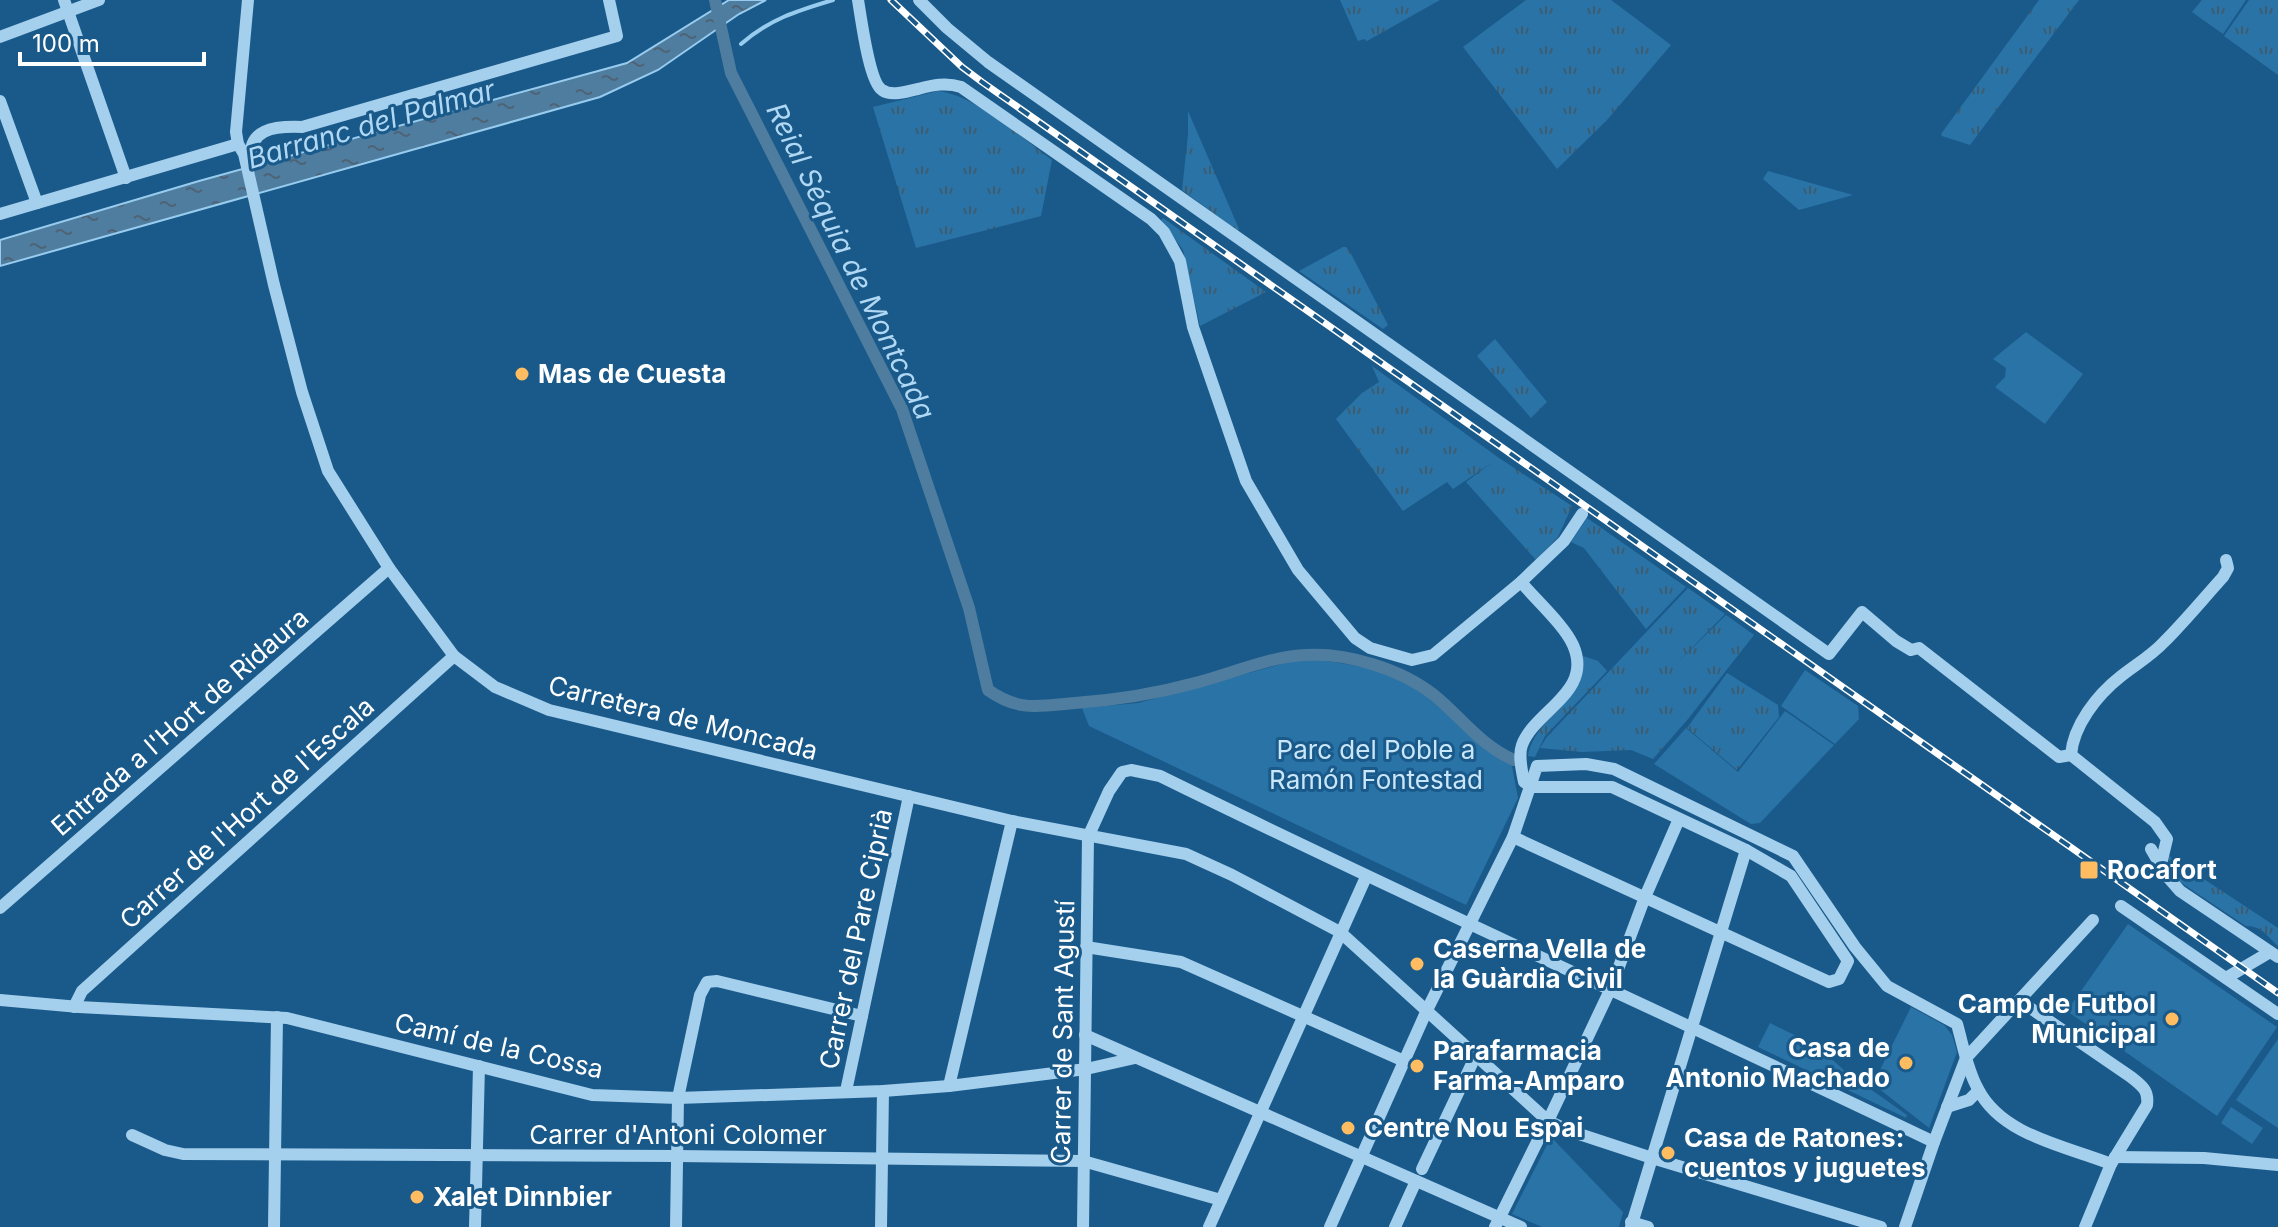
<svg xmlns="http://www.w3.org/2000/svg" width="2278" height="1227" font-family="Inter,sans-serif">
<defs>
<pattern id="grass-tufts" width="24" height="20" patternUnits="userSpaceOnUse" patternTransform="scale(2)"><rect width="24" height="20" fill="#2a73a6"/><path d="M3 7l-1-3M5 7V3M7 7l1-3M15 17l-1-3M17 17v-4M19 17l1-3" fill="none" stroke="#3e5c70"/></pattern>
<pattern id="water-ripples" width="26" height="14" patternUnits="userSpaceOnUse" patternTransform="scale(2)"><rect width="26" height="14" fill="#4f7d9f"/><path d="M2 4q2-2 4 0t4 0M15 11q2-2 4 0t4 0" fill="none" stroke="#4e6476"/></pattern>
</defs>
<rect width="100%" height="100%" fill="#1a5a8a"/>
<g fill="url(#grass-tufts)">
<polygon points="1340,0 1440,0 1367,41 1364,39 1358,41"/>
<polygon points="1526,0 1611,0 1671,45 1607,120 1557,169 1463,47"/>
<polygon points="2039,0 2079,0 1970,145 1942,136 1941,134"/>
<polygon points="2202,0 2246,0 2223,34 2192,12"/>
<polygon points="2249,0 2278,0 2278,75 2224,36"/>
<path d="M938,91C977,96 1020,137 1052,160L1041,216L916,248L873,107Z"/>
<polygon points="1188,111 1239,229 1238,231 1182,190 1188,135"/>
<polygon points="1768,171 1853,195 1799,210 1763,179"/>
<polygon points="1163,218 1266,292 1200,326 1183,250 1161,220"/>
<polygon points="1343,247 1346,247 1350,252 1388,325 1383,329 1299,271"/>
<polygon points="1495,339 1547,402 1531,418 1477,356"/>
<polygon points="1372,366 1499,458 1572,506 1558,537 1536,560 1466,482 1493,462 1453,489 1447,482 1403,511 1336,419 1362,393 1379,382"/>
<polygon points="1587,518 1686,587 1646,629 1584,548 1571,542"/>
<polygon points="1688,588 1725,614 1675,665 1726,615 1754,635 1688,719 1653,759 1631,750 1582,752 1540,748 1546,738"/>
<path d="M1583,656L1598,661L1607,671L1545,736L1535,757L1528,756C1536,715 1579,711 1583,656Z"/>
<polygon points="1727,673 1778,705 1779,717 1737,770 1687,728"/>
<path d="M2169,856L2278,928V946C2267,936 2262,926 2246,926L2177,880L2168,865Z"/>
</g>
<g fill="#2a73a6">
<polygon points="2026,332 2083,374 2045,424 1995,387 2005,377 2006,368 1993,359"/>
<path d="M1304,658C1347,663 1393,670 1429,695C1459,717 1475,746 1511,761L1518,798L1466,905L1089,726L1082,708L1138,703Z"/>
<polygon points="1805,670 1858,706 1859,719 1835,744 1781,706"/>
<polygon points="1785,711 1834,745 1760,823 1751,824 1654,764 1686,728 1738,772"/>
<polygon points="2128,924 2277,1027 2217,1116 2067,1011"/>
<polygon points="1911,1007 1944,1025 1952,1035 1957,1052 1929,1128 1873,1084"/>
<polygon points="1770,1023 1817,1046 1845,1071 1907,1115 1906,1118 1758,1047"/>
<polygon points="2278,1039 2278,1128 2236,1100"/>
<polygon points="2231,1107 2263,1128 2252,1144 2221,1123"/>
<polygon points="1551,1137 1623,1212 1619,1227 1542,1227 1512,1214"/>
</g>
<polygon fill="url(#water-ripples)" stroke="#97ccef" stroke-width="2" points="729,0 766,0 739,14 658,70 600,97 0,266 0,240 199,181 627,63"/>
<g fill="none" stroke-linecap="round" stroke-linejoin="round">
<path stroke="#97ccef" stroke-width="4" d="M741,44C770,19 796,11 833,0"/>
<path stroke="#4f7d9f" stroke-width="12" d="M715,0L731,73L902,409L969,608L988,690C1019,712 1039,706 1075,703C1116,700 1155,694 1195,683C1231,674 1270,656 1307,655C1348,653 1401,669 1434,695C1461,717 1480,745 1514,760"/>
<g stroke="#a4cfed" stroke-width="12">
<polyline points="64,0 126,178"/>
<polyline points="248,0 236,132 238,144 244,154 274,285 302,392 328,471 389,568 454,656 495,687 549,710 1012,821 1186,854 1232,875 1340,932 1548,1121 1570,1131 1652,1158 1881,1227"/>
<path d="M858,0C861,17 869,82 882,90C892,97 907,91 918,89C933,85 946,82 961,87L1151,219L1164,232L1180,261L1193,327L1246,481L1298,570L1355,638L1370,648L1412,660L1433,655L1521,582L1564,541L1582,514"/>
<polyline points="919,0 947,28 988,62 1829,654 1862,612 1896,641 1911,650 1919,648 2059,757 2071,755 2155,822 2167,839 2161,864"/>
<polyline points="0,37 99,0"/>
<polyline points="0,101 37,203"/>
<path d="M251,164C246,128 275,126 302,127L617,36L609,0"/>
<polyline points="0,214 238,144"/>
<path d="M1521,582C1536,600 1564,625 1573,645C1594,692 1535,710 1522,745C1518,756 1522,771 1524,782L1532,787"/>
<path d="M2071,755C2073,726 2097,695 2120,677C2135,665 2151,656 2164,642C2185,621 2203,599 2223,577L2228,568L2226,560"/>
<polyline points="1513,837 1829,982 1839,979 1848,961 1791,876 1746,850 1612,787 1532,787"/>
<polyline points="2151,849 2166,875 2180,891 2278,957"/>
<polyline points="2121,906 2278,1014"/>
<polyline points="0,908 389,568"/>
<polyline points="1086,947 1181,962 1404,1061"/>
<polyline points="2226,978 2270,952"/>
<polyline points="0,1000 79,1007 287,1018 592,1095 678,1098 883,1091 949,1086 1086,1069 1135,1058"/>
<path d="M2020,1001L2131,1077C2142,1086 2149,1090 2147,1105L2111,1164L2085,1227"/>
<polyline points="74,1007 82,991 454,656"/>
<polyline points="1085,1035 1521,1227"/>
<polyline points="949,1086 1012,821"/>
<polyline points="846,1091 909,796"/>
<polyline points="1947,1107 1969,1100 1978,1091"/>
<polyline points="1548,1121 1611,988 1645,897 1679,819"/>
<polyline points="132,1135 165,1150 183,1154 676,1156 1083,1161 1221,1200"/>
<polyline points="2115,1157 2204,1158 2278,1165"/>
<polyline points="1422,1169 1476,1055"/>
<polyline points="1631,1222 1648,1227"/>
<polyline points="274,1227 277,1017"/>
<polyline points="475,1227 479,1066"/>
<polyline points="676,1227 678,1098 700,995 707,982 717,981 862,1016"/>
<polyline points="881,1227 883,1091"/>
<path d="M1083,1227L1088,837L1109,791L1122,772L1131,770L1160,776C1416,902 1676,1018 1934,1142"/>
<polyline points="1209,1227 1366,877"/>
<path d="M1330,1227L1427,1010L1513,837L1537,766L1586,764L1614,769L1793,856L1855,947L1887,986L1957,1024C1963,1045 1967,1069 1978,1089C2002,1136 2066,1146 2111,1164"/>
<polyline points="1395,1227 1416,1181"/>
<polyline points="1495,1227 1543,1130"/>
<polyline points="1631,1227 1746,850"/>
<polyline points="1905,1227 1934,1142 1966,1058 2093,920"/>
</g>
<g stroke="#fff" stroke-width="7">
<polyline id="rail" points="891,0 962,67 982,82 2278,993"/>
</g>
<use href="#rail" stroke="#1a5a8a" stroke-width="4" stroke-dasharray="12" stroke-linecap="butt"/>
</g>
<g fill="#ffbc60" stroke="#1a5a8a" stroke-width="3">
<circle cx="522" cy="374" r="8"/>
<rect x="2079" y="860" width="20" height="20" rx="4"/>
<circle cx="1417" cy="964" r="8"/>
<circle cx="2172" cy="1019" r="8"/>
<circle cx="1906" cy="1063" r="8"/>
<circle cx="1417" cy="1066" r="8"/>
<circle cx="1348" cy="1128" r="8"/>
<circle cx="1668" cy="1153" r="8"/>
<circle cx="417" cy="1197" r="8"/>
</g>
<g text-anchor="middle" stroke-width="6" stroke-linejoin="round" paint-order="stroke">
<g font-size="26" font-weight="bold" fill="#fff" stroke="#1a5a8a" text-anchor="start">
<text x="538" y="383">Mas de Cuesta</text>
<text x="2107" y="879">Rocafort</text>
<text x="1433" y="958">Caserna Vella de<tspan x="1433" dy="30">la Guàrdia Civil</tspan></text>
<text x="2156" y="1013" text-anchor="end">Camp de Futbol<tspan x="2156" dy="30">Municipal</tspan></text>
<text x="1890" y="1057" text-anchor="end">Casa de<tspan x="1890" dy="30">Antonio Machado</tspan></text>
<text x="1433" y="1060">Parafarmacia<tspan x="1433" dy="30">Farma-Amparo</tspan></text>
<text x="1364" y="1137">Centre Nou Espai</text>
<text x="1684" y="1147">Casa de Ratones:<tspan x="1684" dy="30">cuentos y juguetes</tspan></text>
<text x="433" y="1206">Xalet Dinnbier</text>
</g>
<g font-size="26" fill="#fff" stroke="#1a5a8a">
<text transform="translate(683 718) rotate(14)" y="9">Carretera de Moncada</text>
<text transform="translate(180 722) rotate(-41)" y="9">Entrada a l'Hort de Ridaura</text>
<text transform="translate(247 813) rotate(-42)" y="9">Carrer de l'Hort de l'Escala</text>
<text transform="translate(856 939) rotate(-78)" y="9">Carrer del Pare Ciprià</text>
<text transform="translate(1063 1032) rotate(-89)" y="9">Carrer de Sant Agustí</text>
<text transform="translate(499 1046) rotate(13)" y="9">Camí de la Cossa</text>
<text x="678" y="1144">Carrer d'Antoni Colomer</text>
</g>
<g font-size="26" fill="#cae6f9" stroke="#1a5a8a">
<text x="1376" y="759">Parc del Poble a<tspan x="1376" dy="30">Ramón Fontestad</tspan></text>
</g>
<g font-size="28" font-style="italic" fill="#b0d8f4" stroke="#1a5a8a">
<text transform="translate(371 124) rotate(-16)" y="10">Barranc del Palmar</text>
<text transform="translate(851 261) rotate(64)" y="10">Reial Séquia de Montcada</text>
</g>
</g>
<path d="M20 52v12h184v-12" fill="none" stroke="#ffffff" stroke-width="4"/>
<text x="32" y="52" font-size="24" fill="#ffffff" stroke="#1a5a8a" stroke-width="6" paint-order="stroke">100 m</text>
</svg>
